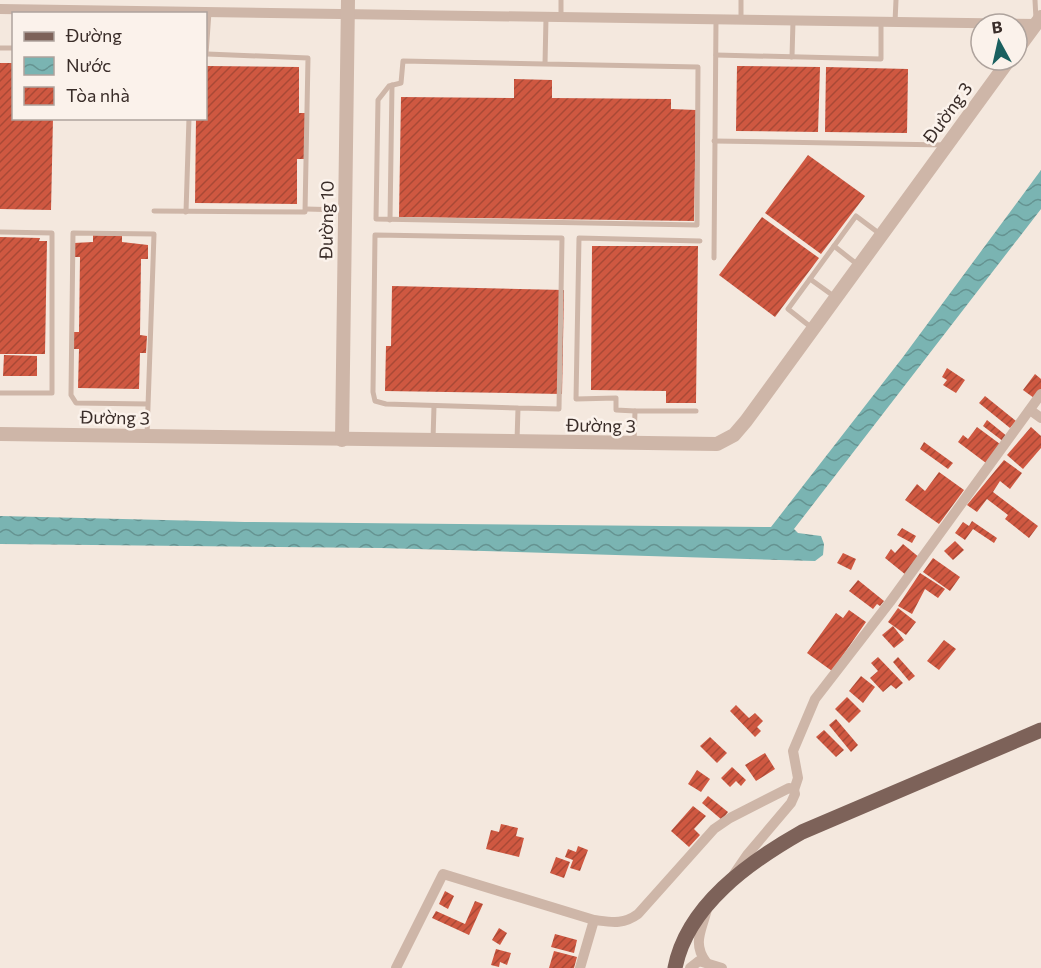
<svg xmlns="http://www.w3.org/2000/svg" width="1041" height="968" font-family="Commissioner,sans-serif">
<defs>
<pattern id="water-waves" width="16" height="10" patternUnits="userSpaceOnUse" patternTransform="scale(1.5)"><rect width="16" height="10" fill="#7ab4b2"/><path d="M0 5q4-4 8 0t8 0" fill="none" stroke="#659391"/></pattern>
<pattern id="building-hatch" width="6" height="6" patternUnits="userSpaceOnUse" patternTransform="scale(1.5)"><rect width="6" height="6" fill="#cf5841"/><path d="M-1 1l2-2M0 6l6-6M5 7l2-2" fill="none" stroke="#a94936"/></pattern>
</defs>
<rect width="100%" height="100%" fill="#f4e8de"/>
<polygon fill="url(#water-waves)" points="1041,170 1041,209 794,529 798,533 821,536 824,544 823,555 815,561 381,548 0,544 0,516 245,522 771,527 903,357"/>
<g fill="url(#building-hatch)">
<polygon points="0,63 14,63 14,118 53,118 51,210 0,209"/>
<polygon points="206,66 299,67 299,113 306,113 305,159 297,159 297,204 195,203 196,118 206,118"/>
<polygon points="737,66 820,67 818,132 736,131"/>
<polygon points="826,67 908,69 907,133 825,132"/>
<polygon points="514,79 552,80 552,98 671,99 671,109 696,110 694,221 399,217 401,97 514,98"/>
<polygon points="808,155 865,196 821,254 765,213"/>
<polygon points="762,217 819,258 775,317 719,275"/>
<polygon points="93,235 122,236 122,242 148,245 148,259 141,259 140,335 147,336 146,353 140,353 139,389 78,388 79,349 72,349 72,332 79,332 80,257 73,257 74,243 93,242"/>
<polygon points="0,237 40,238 39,241 47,241 45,354 0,354"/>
<polygon points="592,246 698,246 696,403 666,403 666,391 591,390"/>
<polygon points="392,286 564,290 562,394 385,391 386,346 391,346"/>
<polygon points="4,355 37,356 37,376 3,376"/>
<polygon points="947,368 965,380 956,393 943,385 947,380 942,377"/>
<polygon points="1035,374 1041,379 1041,389 1034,398 1023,390"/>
<polygon points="985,396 1016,421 1010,428 979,403"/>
<polygon points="987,420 1008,437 1004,442 983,426"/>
<polygon points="977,427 1000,444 986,463 958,442 963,435 968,439"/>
<polygon points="1031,427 1041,436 1041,448 1023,469 1007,455"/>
<polygon points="924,442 953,463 948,469 920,449"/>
<polygon points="1004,460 1022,473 1010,489 1000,481 993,492 1038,526 1029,538 1005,519 1008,515 987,499 977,512 967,505"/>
<polygon points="939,472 964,490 939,524 905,500 917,484 925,491"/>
<polygon points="972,521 997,538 994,543 973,529 965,540 955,533 963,522 969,526"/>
<polygon points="902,528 916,536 912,543 897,535"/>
<polygon points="955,541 964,550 953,560 944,551"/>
<polygon points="903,544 920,558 906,575 885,558 891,549 895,553"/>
<polygon points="843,553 856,559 851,570 837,563"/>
<polygon points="933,558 960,577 950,591 923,572"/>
<polygon points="920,573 945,589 938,598 925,589 912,614 898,606"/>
<polygon points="858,580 884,601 880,606 877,604 873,609 849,591"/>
<polygon points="898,608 916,622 906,635 888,622"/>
<polygon points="849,610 866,622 832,671 807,653 836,613 843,618"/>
<polygon points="893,626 904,640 894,648 882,635"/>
<polygon points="944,640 956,649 939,670 927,661"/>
<polygon points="878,657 903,683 896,689 891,685 883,692 870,678 878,671 871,663"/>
<polygon points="898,657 915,676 909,681 893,662"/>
<polygon points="861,676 875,687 863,703 849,691"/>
<polygon points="847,697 861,711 849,723 835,709"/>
<polygon points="736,705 749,718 755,713 763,721 757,727 761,731 755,737 730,711"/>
<polygon points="836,719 858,745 851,752 829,725"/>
<polygon points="824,730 844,750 836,757 816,737"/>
<polygon points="710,737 727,753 717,763 700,746"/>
<polygon points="765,753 775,769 756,781 745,765"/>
<polygon points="732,767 746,780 741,786 736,781 730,787 721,778"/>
<polygon points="697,770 710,779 701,792 688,784"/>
<polygon points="708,796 728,812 722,820 702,803"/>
<polygon points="693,806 706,816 694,829 700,835 689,847 671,831"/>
<polygon points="501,824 518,828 516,836 524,838 519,857 486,849 491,830 499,832"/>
<polygon points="578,846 588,850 580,871 570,868 573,860 565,857 568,849 576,852"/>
<polygon points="556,857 570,862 564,878 550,873"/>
<polygon points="445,891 454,896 448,909 439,904"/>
<polygon points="475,901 483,904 469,935 432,918 436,911 465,924"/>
<polygon points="499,928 507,933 500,945 492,940"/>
<polygon points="555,934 577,940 574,953 551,947"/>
<polygon points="496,949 511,953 507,965 500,962 499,967 491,965"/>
<polygon points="554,951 577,957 574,968 549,968"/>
</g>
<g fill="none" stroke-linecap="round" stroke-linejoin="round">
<g stroke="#ceb6a8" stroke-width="5">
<polyline points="1035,0 1036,19"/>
<polyline points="561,16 561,0"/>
<polyline points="741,19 741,0"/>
<polyline points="895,22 896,0"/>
<polyline points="0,48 14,48"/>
<polyline points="206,54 209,12"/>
<polyline points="716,55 881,59 881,23"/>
<polyline points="792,57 793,21"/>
<polyline points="545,64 698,67 697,225 376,219 378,100 389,86 401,83 403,61 545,64 546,18"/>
<polyline points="714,141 944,145"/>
<polyline points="306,209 343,210"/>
<polyline points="154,211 305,212 308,58 207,54"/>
<polyline points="186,212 189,118"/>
<polyline points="390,220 392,85"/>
<polyline points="0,232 52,233 52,393 0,393"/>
<polyline points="834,246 858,265"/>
<polyline points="714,258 716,20"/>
<polyline points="810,279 835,297"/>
<polyline points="812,328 788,309 856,216 880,234"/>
<polyline points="635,411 616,410 616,398 576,399 579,238 700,241"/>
<polyline points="147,435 154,234 73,233 71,395 76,403 148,404"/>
<polyline points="433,440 434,406"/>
<polyline points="517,441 518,408 559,409 562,238 375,235 373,392 375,401 386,404 518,408"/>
<polyline points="634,442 635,411 696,411"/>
</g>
<g stroke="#ceb6a8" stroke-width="10">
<polyline points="0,9 1036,24"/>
<polyline points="1030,410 1041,418"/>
<polyline points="794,790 798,778 793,751 815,699 890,602 1041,394"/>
<path d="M706,962C692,943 702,930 707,909"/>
<path d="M396,968L443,874L594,920C611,922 623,925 638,914L714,829L730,818L789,788L794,790L795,794L791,803L747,855L734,874"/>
<polyline points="580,968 594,920"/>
<polyline points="690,968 699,961 722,968"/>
</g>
<g stroke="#ceb6a8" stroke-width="14">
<polyline points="1017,50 1041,17"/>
<polyline points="0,434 717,444 734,435 746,421 1009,60"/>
<polyline points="342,440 348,0"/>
</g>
<path stroke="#7d6259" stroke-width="15" d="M675,968C687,906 749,862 802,832L1041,730"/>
</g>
<g text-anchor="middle" stroke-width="5" stroke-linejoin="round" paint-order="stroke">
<g font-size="18" fill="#3a2d29" stroke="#fbf2eb">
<text transform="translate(948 113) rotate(-54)" y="6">Đường 3</text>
<text transform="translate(327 220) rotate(-89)" y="6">Đường 10</text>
<text transform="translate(115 418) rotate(1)" y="6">Đường 3</text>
<text transform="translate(601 426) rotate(1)" y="6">Đường 3</text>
</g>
</g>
<rect x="12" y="12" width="195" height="108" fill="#fbf2eb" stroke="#aea39d" stroke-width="1.5"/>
<rect x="24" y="32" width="30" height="9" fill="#7d6259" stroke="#aea39d" stroke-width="1.5"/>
<text x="66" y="42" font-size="18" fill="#3a2d29">Đường</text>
<rect x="24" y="57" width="30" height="18" fill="url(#water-waves)" stroke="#aea39d" stroke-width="1.5"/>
<text x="66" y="72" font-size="18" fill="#3a2d29">Nước</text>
<rect x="24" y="87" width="30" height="18" fill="url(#building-hatch)" stroke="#aea39d" stroke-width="1.5"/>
<text x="66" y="102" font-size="18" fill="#3a2d29">Tòa nhà</text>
<g transform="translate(999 42) rotate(352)"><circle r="28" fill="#fbf2eb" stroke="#aea39d" stroke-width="1.5"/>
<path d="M0-4.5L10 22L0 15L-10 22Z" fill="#1a605f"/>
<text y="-9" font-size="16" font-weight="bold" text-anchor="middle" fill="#3a2d29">B</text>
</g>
</svg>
